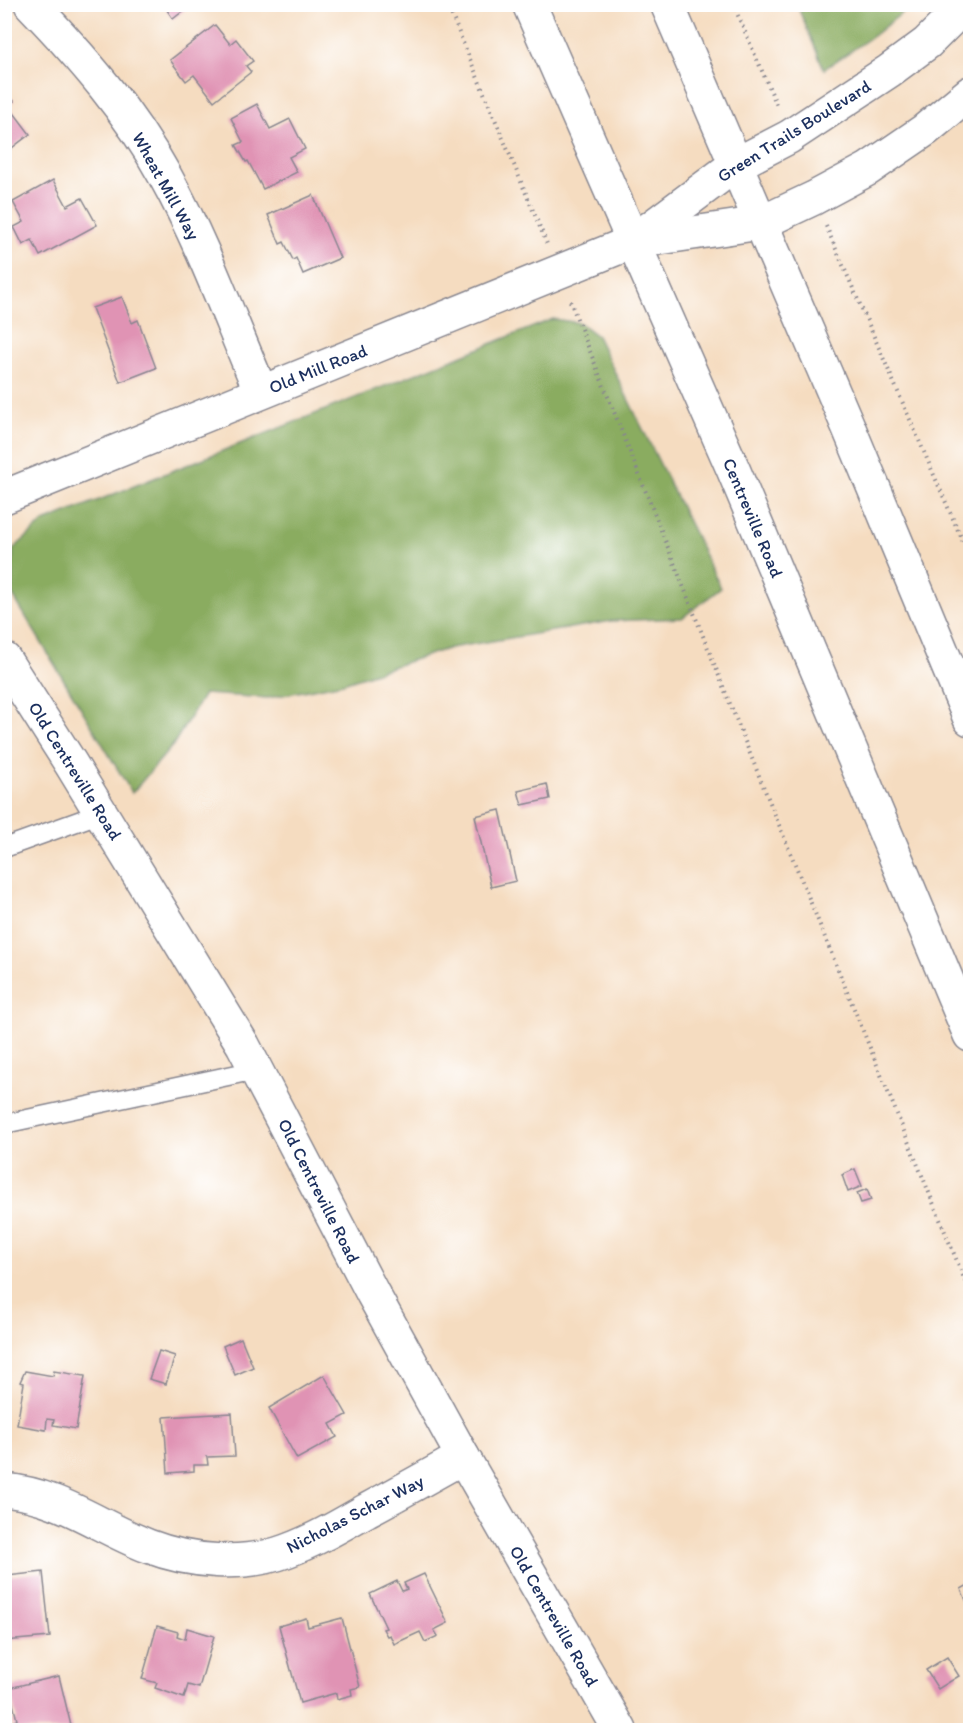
<svg xmlns="http://www.w3.org/2000/svg" width="975" height="1735" font-family="Itim,sans-serif">
<rect width="100%" height="100%" fill="#fff"/>
<filter id="ink" filterUnits="userSpaceOnUse"><feTurbulence type="fractalNoise" baseFrequency=".0167" numOctaves="2"/><feDisplacementMap in="SourceGraphic" scale="12" xChannelSelector="R" yChannelSelector="G"/><feConvolveMatrix kernelMatrix="1 2 1 2 8 2 1 2 1" color-interpolation-filters="sRGB"/></filter>
<filter id="wash" filterUnits="userSpaceOnUse"><feTurbulence type="fractalNoise" baseFrequency=".008" numOctaves="4" result="noise"/><feDisplacementMap in="SourceGraphic" scale="24" xChannelSelector="R" yChannelSelector="G"/><feGaussianBlur stdDeviation="1.35" result="paint"/><feColorMatrix in="noise" values="0 0 0 0 0 0 0 0 0 0 0 0 0 0 0 0 0 1.4 0 .05"/><feComposite in="paint" operator="in"/></filter>
<g filter="url(#wash)">
<rect width="100%" height="100%" fill="#f5dcc0"/>
<g fill="#8aac60" stroke="#526e5f" stroke-width="1.5">
<polygon points="797,5 912,5 873,36 824,69"/>
<polygon points="553,319 580,323 597,336 721,588 682,618 612,621 450,648 343,683 268,698 204,694 173,745 132,793 12,594 13,549 44,522"/>
</g>
<g id="blocks">
<g fill="#e093b4">
<polygon points="163,4 192,4 173,19"/>
<polygon points="215,25 230,44 236,39 253,61 246,66 251,72 214,101 194,75 186,81 170,60"/>
<polygon points="4,89 14,101 8,105 30,134 4,154"/>
<polygon points="257,104 270,129 290,119 305,149 289,157 297,172 263,189 248,161 246,162 236,145 243,142 231,118"/>
<polygon points="53,180 67,206 82,198 97,225 40,256 32,240 23,245 14,227 24,222 13,202"/>
<polygon points="313,195 340,258 303,274 296,258 293,260 284,242 280,244 268,215"/>
<polygon points="122,297 132,323 138,320 156,368 120,382 92,308"/>
<polygon points="547,784 550,799 522,805 518,791"/>
<polygon points="500,810 516,881 491,887 475,816"/>
<polygon points="855,1169 862,1186 848,1192 842,1175"/>
<polygon points="867,1189 871,1200 861,1203 857,1193"/>
<polygon points="241,1338 253,1367 235,1375 223,1346"/>
<polygon points="159,1351 175,1356 166,1384 149,1379"/>
<polygon points="25,1371 53,1376 54,1371 85,1376 76,1429 53,1425 54,1420 47,1419 46,1430 17,1425 24,1383 20,1382"/>
<polygon points="324,1375 347,1415 330,1424 337,1437 297,1459 269,1408"/>
<polygon points="232,1413 235,1456 207,1457 208,1465 194,1465 194,1471 168,1473 164,1417"/>
<polygon points="4,1568 6,1568 7,1576 43,1572 50,1637 4,1641"/>
<polygon points="424,1574 448,1623 434,1630 438,1636 425,1642 420,1632 394,1644 390,1635 387,1636 383,1629 386,1628 370,1594 397,1581 402,1591 407,1589 404,1583"/>
<polygon points="970,1584 970,1609 961,1589"/>
<polygon points="306,1618 308,1627 342,1618 360,1687 351,1689 352,1695 337,1699 336,1693 300,1703 279,1626"/>
<polygon points="157,1626 178,1632 177,1636 185,1639 187,1628 214,1636 199,1688 188,1685 184,1698 155,1688 157,1683 142,1679"/>
<polygon points="947,1657 959,1676 938,1689 926,1670"/>
<polygon points="59,1676 72,1730 15,1730 12,1722 17,1720 9,1688"/>
</g>
</g>
</g>
<g filter="url(#ink)">
<use href="#blocks" fill-opacity="0" stroke="#88868f" stroke-width="1.5"/>
<g fill="none" stroke-linecap="round" stroke-linejoin="round">
<g stroke="#88868f" stroke-width="21">
<g id="service">
<polyline points="4,848 101,813"/>
<polyline points="4,1124 256,1070"/>
</g>
</g>
<g stroke="#88868f" stroke-width="36">
<g id="minor">
<path d="M31,4C81,56 130,112 165,176C203,244 230,320 261,392"/>
<path d="M4,1490C60,1495 97,1526 148,1546C189,1562 243,1567 286,1551C314,1541 341,1525 367,1510C399,1493 431,1475 463,1457"/>
</g>
</g>
<g stroke="#88868f" stroke-width="36">
<g id="tertiary">
<polyline points="636,239 735,165 789,137 889,71 927,43 966,4"/>
<polyline points="4,497 632,242 761,223 814,198 868,169 925,130 970,93"/>
<polyline points="4,659 71,764 243,1045 373,1294 463,1457 620,1730"/>
</g>
</g>
<g stroke="#88868f" stroke-width="36">
<g id="trunk">
<polyline points="529,4 733,469 970,1035"/>
<polyline points="667,4 848,426 970,719"/>
</g>
</g>
<g stroke="#88868f" stroke-width="4" stroke-dasharray="1.5 4.5" stroke-linecap="butt">
<polyline points="447,4 547,244"/>
<polyline points="733,4 778,108"/>
<polyline points="826,226 970,558"/>
<polyline points="570,301 744,739 970,1293"/>
</g>
<use href="#service" stroke="#fff" stroke-width="18"/>
<use href="#minor" stroke="#fff" stroke-width="33"/>
<use href="#tertiary" stroke="#fff" stroke-width="33"/>
<use href="#trunk" stroke="#fff" stroke-width="33"/>
</g>
</g>
<g text-anchor="middle" stroke-width="5" stroke-linejoin="round" paint-order="stroke">
<g font-size="18" fill="#1b2f5e" stroke="#fff">
<text transform="translate(794 131) rotate(-32)" y="6">Green Trails Boulevard</text>
<text transform="translate(166 186) rotate(61)" y="6">Wheat Mill Way</text>
<text transform="translate(318 369) rotate(-22)" y="6">Old Mill Road</text>
<text transform="translate(753 518) rotate(67)" y="6">Centreville Road</text>
<text transform="translate(75 771) rotate(58)" y="6">Old Centreville Road</text>
<text transform="translate(319 1191) rotate(63)" y="6">Old Centreville Road</text>
<text transform="translate(355 1514) rotate(-27)" y="6">Nicholas Schar Way</text>
<text transform="translate(554 1616) rotate(60)" y="6">Old Centreville Road</text>
</g>
</g>
<rect width="975" height="1735" fill="none" stroke="#fff" stroke-width="24"/>
</svg>
